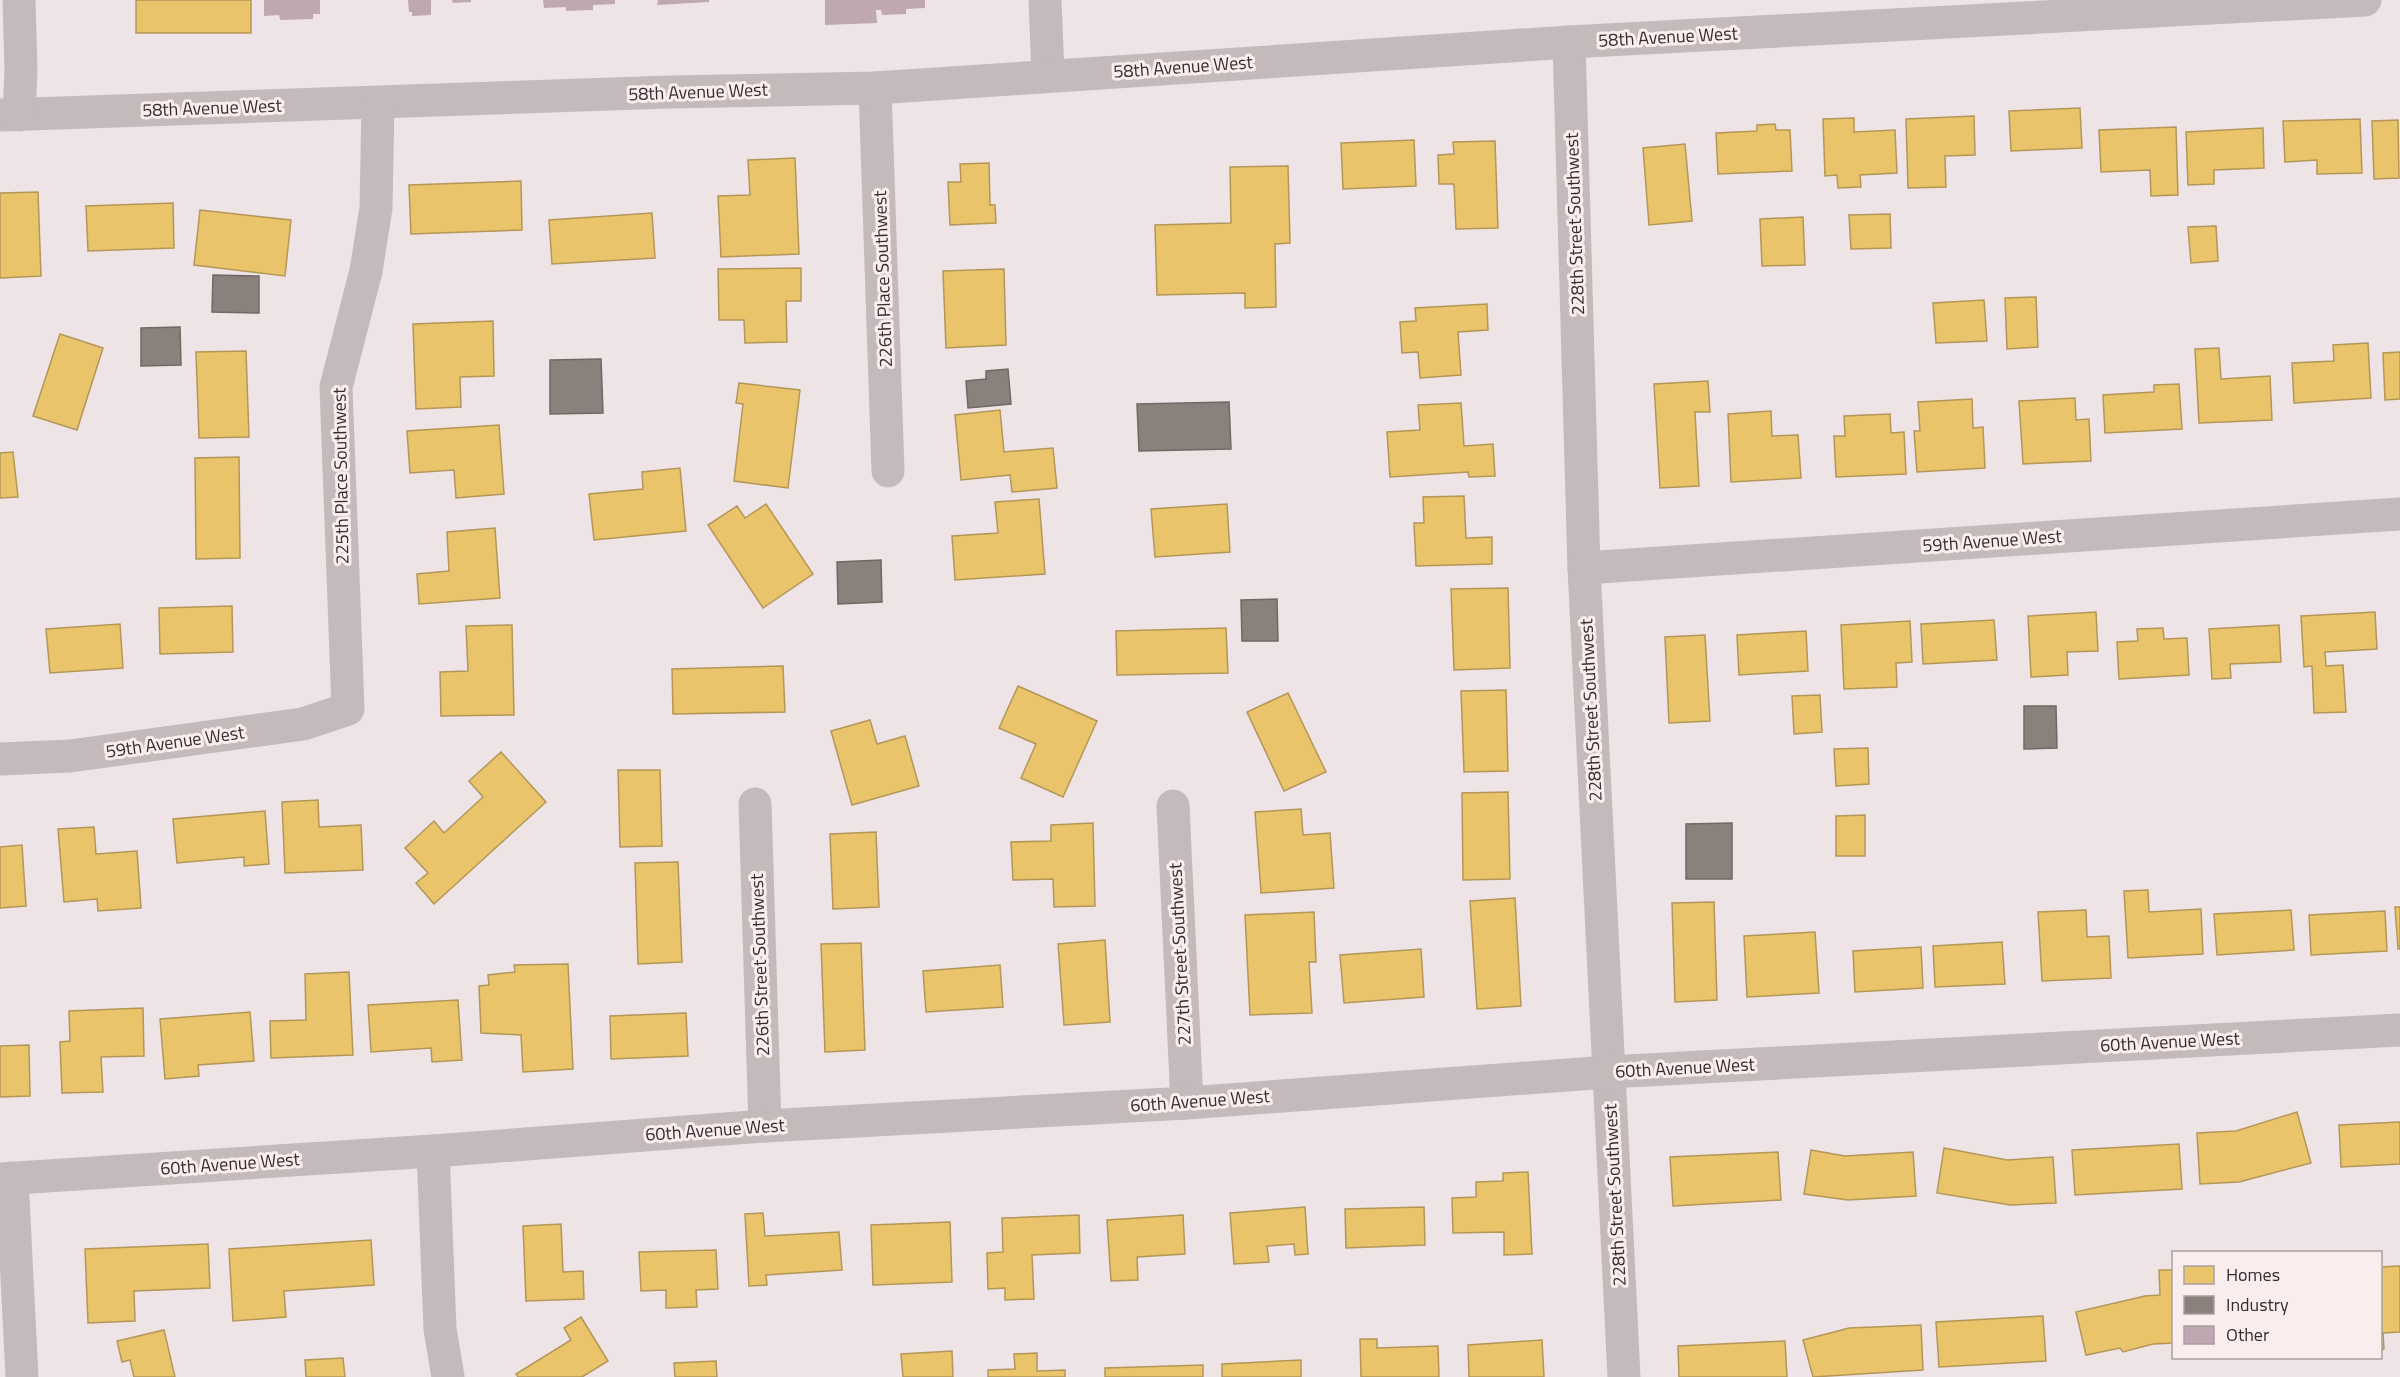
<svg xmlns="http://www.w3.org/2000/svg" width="2400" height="1377" font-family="'Titillium Web',sans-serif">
<rect width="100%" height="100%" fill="#eee4e6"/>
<g fill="#e9c46a" stroke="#b49659" stroke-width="1.5">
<rect x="136" y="0" width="115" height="33"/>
<polygon points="2080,108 2082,148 2011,151 2009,111"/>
<polygon points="1974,116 1975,155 1945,156 1946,187 1908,188 1906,119"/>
<polygon points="1854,118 1854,132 1895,130 1897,173 1860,175 1861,187 1838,188 1837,175 1825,176 1823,119"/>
<polygon points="2360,119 2362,173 2317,174 2317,160 2285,162 2283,121"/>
<polygon points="2398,120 2399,178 2374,179 2372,121"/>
<polygon points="1775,124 1776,130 1790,130 1792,171 1718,174 1716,133 1757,131 1757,125"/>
<polygon points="2176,127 2178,195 2151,196 2150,170 2101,172 2099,130"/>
<polygon points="2263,128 2264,168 2214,170 2214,184 2188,185 2186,132"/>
<polygon points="1414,140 1416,186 1343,189 1341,143"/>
<polygon points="1495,141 1498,228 1456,229 1454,184 1439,184 1438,155 1454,154 1453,142"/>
<polygon points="1685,144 1692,221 1649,225 1643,148"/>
<polygon points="795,158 799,254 721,257 718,196 750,195 748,160"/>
<polygon points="989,163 990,205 995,205 996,223 950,225 948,182 961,182 960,164"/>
<polygon points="1288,166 1290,243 1275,244 1276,307 1245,308 1245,293 1157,295 1155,225 1231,223 1230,167"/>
<polygon points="521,181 522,230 411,234 409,185"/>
<polygon points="38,192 41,276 0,278 0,193"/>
<polygon points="173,203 174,248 88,251 86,206"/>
<polygon points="200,210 291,220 285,276 194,265"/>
<polygon points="652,213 655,258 552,264 549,220"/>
<polygon points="1890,214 1891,248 1851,249 1849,215"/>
<polygon points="1803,217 1805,265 1762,266 1760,219"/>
<polygon points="2216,226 2218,261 2191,263 2188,227"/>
<polygon points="801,268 801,301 786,301 787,342 745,343 744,320 719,320 718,269"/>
<polygon points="1004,269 1006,345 946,348 943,271"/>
<polygon points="2036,297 2038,347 2007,349 2005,298"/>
<polygon points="1984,300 1987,341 1936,343 1933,303"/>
<polygon points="1487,304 1488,330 1458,332 1461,375 1420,378 1418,352 1402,353 1400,322 1416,321 1415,308"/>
<polygon points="493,321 494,376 460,377 461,407 416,409 413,324"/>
<polygon points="60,334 103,348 77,430 33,416"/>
<polygon points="2368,343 2371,398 2294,403 2292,363 2334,361 2333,345"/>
<polygon points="2219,348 2221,379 2270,376 2272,420 2199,423 2195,349"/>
<polygon points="246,351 249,437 199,438 196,352"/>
<polygon points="2400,352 2400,399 2385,400 2383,353"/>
<polygon points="1708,381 1710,412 1695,412 1699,486 1660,488 1654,384"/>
<polygon points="739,383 800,390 788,488 734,481 743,404 736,403"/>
<polygon points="2179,384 2182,429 2105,433 2103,395 2154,392 2154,385"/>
<polygon points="2075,398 2076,420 2089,419 2091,461 2023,464 2019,401"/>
<polygon points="1972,399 1973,428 1983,427 1985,468 1917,472 1914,431 1920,431 1918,402"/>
<polygon points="1461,403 1464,446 1493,444 1495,476 1469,477 1468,472 1390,477 1387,432 1420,430 1418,405"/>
<polygon points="1000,410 1004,452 1053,448 1057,488 1012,492 1010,475 961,480 955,415"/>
<polygon points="1771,411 1772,436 1798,435 1801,478 1731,482 1728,414"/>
<polygon points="1890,414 1891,433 1904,432 1906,474 1836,477 1834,436 1845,436 1844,416"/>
<polygon points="499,425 504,494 456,498 454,470 410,473 407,431"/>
<polygon points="13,452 18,497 0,498 0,453"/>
<polygon points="239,457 240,558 196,559 195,458"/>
<polygon points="680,468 686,531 594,540 589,494 643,489 642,472"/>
<polygon points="1464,496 1466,538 1492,537 1492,564 1416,566 1414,523 1424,523 1423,497"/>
<polygon points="1039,499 1045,574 955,580 952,536 998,533 995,502"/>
<polygon points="766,504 813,574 763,608 708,525 737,506 745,518"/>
<polygon points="1227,504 1230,552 1155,557 1151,509"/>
<polygon points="495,528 500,598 419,604 417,574 449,571 447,532"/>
<polygon points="1508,588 1510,668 1454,670 1451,589"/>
<polygon points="232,606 233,652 160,654 159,608"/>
<polygon points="2096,612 2098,651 2067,652 2068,675 2031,677 2028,616"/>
<polygon points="2375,612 2377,649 2325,652 2326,666 2343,665 2346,712 2314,713 2312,666 2304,667 2301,616"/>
<polygon points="1994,620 1997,660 1923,664 1921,624"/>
<polygon points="1910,621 1912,662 1896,663 1897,687 1844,689 1841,625"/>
<polygon points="120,624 123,668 50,673 46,629"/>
<polygon points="512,625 514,715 441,716 440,672 468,671 466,626"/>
<polygon points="2279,625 2281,662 2230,664 2231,678 2212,679 2209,629"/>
<polygon points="1226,628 1228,673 1117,675 1116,631"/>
<polygon points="2163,628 2164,639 2187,638 2189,675 2119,679 2117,642 2138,641 2137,629"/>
<polygon points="1806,631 1808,671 1739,675 1737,635"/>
<polygon points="1705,635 1710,721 1669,723 1665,637"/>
<polygon points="783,666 785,712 673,714 672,669"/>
<polygon points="1018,686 1097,721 1063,797 1021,778 1036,744 999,728"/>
<polygon points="1506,690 1508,771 1464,772 1461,691"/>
<polygon points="1288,693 1326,772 1284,791 1247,712"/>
<polygon points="1820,695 1822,732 1794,734 1792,696"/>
<polygon points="870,720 877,744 905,736 919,786 852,805 831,731"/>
<polygon points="1868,748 1869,784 1836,786 1834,749"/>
<polygon points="501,752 546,802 434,904 416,883 428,873 405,848 434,821 444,833 483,797 469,781"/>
<polygon points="618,770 660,770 662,846 620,847"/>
<polygon points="1508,792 1510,879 1463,880 1462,793"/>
<polygon points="318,800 319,827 361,825 363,870 285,873 282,802"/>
<polygon points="1301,809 1303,835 1330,833 1334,888 1261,893 1255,812"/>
<polygon points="265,811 269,864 244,866 244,857 177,863 173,819"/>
<polygon points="1865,815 1865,856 1836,856 1836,816"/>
<polygon points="1093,823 1095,906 1054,907 1053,879 1013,880 1011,842 1051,841 1051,825"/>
<polygon points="94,827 96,854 137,851 141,908 98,911 97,899 64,902 58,829"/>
<polygon points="876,832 879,907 833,909 830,834"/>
<polygon points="22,845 26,906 0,908 0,847"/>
<polygon points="678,862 682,962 638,964 635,863"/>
<polygon points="2148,890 2149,912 2201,909 2203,954 2128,958 2124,891"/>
<polygon points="1515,898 1521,1006 1477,1009 1470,901"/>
<polygon points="1714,902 1717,1000 1675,1002 1672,903"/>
<polygon points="2395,907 2400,907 2400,949 2398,949"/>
<polygon points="2086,910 2087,937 2109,936 2111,978 2042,981 2038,912"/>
<polygon points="2291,910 2294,950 2217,955 2214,914"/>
<polygon points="2385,911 2387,951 2311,955 2309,915"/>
<polygon points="1314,912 1316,962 1309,962 1312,1013 1250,1015 1245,915"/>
<polygon points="1815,932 1819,993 1747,997 1744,936"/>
<polygon points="1105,940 1110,1022 1064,1025 1058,944"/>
<polygon points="2002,942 2005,984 1935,987 1933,946"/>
<polygon points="861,943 865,1050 825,1052 821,944"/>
<polygon points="1921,947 1923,988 1855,992 1853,951"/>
<polygon points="1421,949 1424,997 1344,1003 1340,955"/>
<polygon points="568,964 573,1069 523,1072 521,1035 481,1033 479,986 489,985 488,975 515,972 514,965"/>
<polygon points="1000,965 1003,1007 926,1012 923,971"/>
<polygon points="349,972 353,1055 271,1058 270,1021 306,1020 305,974"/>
<polygon points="458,1000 462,1060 432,1062 431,1048 371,1052 368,1005"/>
<polygon points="143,1008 144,1056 101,1057 103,1092 62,1093 60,1042 70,1041 69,1011"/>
<polygon points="250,1012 254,1061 198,1065 199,1076 165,1079 160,1019"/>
<polygon points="686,1013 688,1056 611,1059 610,1016"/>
<polygon points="29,1045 30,1096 0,1097 0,1046"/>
<polygon points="2297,1112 2311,1163 2239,1182 2200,1184 2197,1133 2236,1131"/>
<polygon points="2400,1122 2400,1164 2341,1167 2339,1125"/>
<polygon points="2179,1144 2182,1189 2075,1195 2072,1150"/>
<polygon points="1944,1148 2007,1160 2053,1157 2056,1203 2010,1205 1937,1193"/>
<polygon points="1811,1150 1845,1156 1913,1152 1916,1196 1848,1200 1804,1194"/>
<polygon points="1778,1152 1781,1200 1673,1206 1670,1157"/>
<polygon points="1528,1172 1532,1254 1504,1255 1504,1232 1453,1233 1452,1198 1476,1197 1476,1182 1503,1181 1503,1173"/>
<polygon points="1305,1207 1308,1254 1295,1255 1294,1244 1267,1246 1269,1262 1234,1264 1230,1213"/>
<polygon points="1424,1207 1425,1245 1346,1248 1345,1209"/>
<polygon points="763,1213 765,1236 839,1232 842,1270 766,1275 767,1285 749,1286 745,1214"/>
<polygon points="1079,1215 1080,1253 1032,1255 1034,1299 1005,1300 1005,1288 988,1289 987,1253 1003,1252 1002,1218"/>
<polygon points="1183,1215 1185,1254 1137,1257 1138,1280 1111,1281 1107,1220"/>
<polygon points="950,1222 952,1282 873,1285 871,1225"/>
<polygon points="561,1224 563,1272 583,1271 584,1299 526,1301 523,1226"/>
<polygon points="371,1240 374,1285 284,1291 286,1317 233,1321 229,1249"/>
<polygon points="208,1244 210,1288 134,1291 135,1321 88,1323 85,1249"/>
<polygon points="716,1250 718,1289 696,1290 697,1307 666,1308 666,1290 641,1291 639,1252"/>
<polygon points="2400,1266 2400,1332 2383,1333 2384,1349 2380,1350 2380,1267"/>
<polygon points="2159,1270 2174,1270 2174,1343 2153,1344 2123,1352 2120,1348 2086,1355 2076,1312 2145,1296 2160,1295"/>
<polygon points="2043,1316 2046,1361 1939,1367 1936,1322"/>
<polygon points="581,1317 608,1361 582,1377 518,1377 516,1374 571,1340 564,1328"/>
<polygon points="1921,1325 1923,1370 1813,1377 1803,1340 1849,1328"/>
<polygon points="164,1330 175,1377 134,1377 130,1360 122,1362 117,1341"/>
<polygon points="1360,1339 1377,1339 1377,1348 1438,1346 1439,1377 1361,1377"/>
<polygon points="1542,1340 1544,1377 1469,1377 1468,1345"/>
<polygon points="1785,1341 1787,1377 1679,1377 1678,1346"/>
<polygon points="952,1351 953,1377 903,1377 901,1354"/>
<polygon points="1037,1353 1037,1371 1065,1370 1065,1377 988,1377 988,1370 1015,1369 1014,1354"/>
<polygon points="343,1358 345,1377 306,1377 305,1360"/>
<polygon points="1301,1360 1301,1377 1222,1377 1222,1364"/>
<polygon points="716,1361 717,1377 675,1377 674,1363"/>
<polygon points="1203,1365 1203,1377 1105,1377 1105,1368"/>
</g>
<g fill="#8a817c" stroke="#716765" stroke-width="1.5">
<polygon points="213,275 259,276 259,313 212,312"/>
<polygon points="180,327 181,365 141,366 141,328"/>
<polygon points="601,359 603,413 550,414 550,360"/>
<polygon points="1008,369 1011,404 968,408 966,381 986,379 986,371"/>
<polygon points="1229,402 1231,449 1139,451 1137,404"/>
<polygon points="881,560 882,602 838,604 837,562"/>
<polygon points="1277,599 1278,641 1242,641 1241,600"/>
<polygon points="2024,706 2056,706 2057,748 2024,749"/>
<polygon points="1732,823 1732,879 1686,879 1686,824"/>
</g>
<g fill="#bfa8b1">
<polygon points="264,0 320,0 320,14 313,14 313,19 280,20 279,15 264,16"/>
<polygon points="408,0 431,0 431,15 412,16 412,12 409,12"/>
<polygon points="452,0 471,0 471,2 453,3"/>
<polygon points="543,0 615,0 615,4 593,5 593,10 566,11 566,7 544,8"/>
<polygon points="658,0 709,0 709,2 657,5"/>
<polygon points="825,0 925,0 925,8 906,9 906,14 882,15 881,10 876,10 877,23 825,25"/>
</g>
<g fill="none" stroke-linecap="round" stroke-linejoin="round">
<g stroke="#c4babc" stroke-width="33">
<polyline points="1045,0 1048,76"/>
<polyline points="1569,42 1584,568 1624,1377"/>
<polyline points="875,88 888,471"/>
<polyline points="0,115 670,92 875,88 1569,42 2365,0"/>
<polyline points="19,115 21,71 19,0"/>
<polyline points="1584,568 2400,514"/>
<polyline points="0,759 70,756 303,724 348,709 336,387 366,271 376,208 378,103"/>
<polyline points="755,804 765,1126"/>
<polyline points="1173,806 1187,1103"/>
<polyline points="433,1151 440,1329 448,1377"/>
<polyline points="12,1178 22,1377"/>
<polyline points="0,1179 433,1151 765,1126 1187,1103 1608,1072 2400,1030"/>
</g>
</g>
<g text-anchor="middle" stroke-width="6" stroke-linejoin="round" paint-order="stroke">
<g font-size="18" fill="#372b30" stroke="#f9edee">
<text transform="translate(1668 37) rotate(-3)" y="6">58th Avenue West</text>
<text transform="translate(1183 67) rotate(-4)" y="6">58th Avenue West</text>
<text transform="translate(698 92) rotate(-2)" y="6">58th Avenue West</text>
<text transform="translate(212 108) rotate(-2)" y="6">58th Avenue West</text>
<text transform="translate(1575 224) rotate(-92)" y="6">228th Street Southwest</text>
<text transform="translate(883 279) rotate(-92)" y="6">226th Place Southwest</text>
<text transform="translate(341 476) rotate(-91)" y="6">225th Place Southwest</text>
<text transform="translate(1992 541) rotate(-4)" y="6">59th Avenue West</text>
<text transform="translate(1591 710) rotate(-93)" y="6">228th Street Southwest</text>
<text transform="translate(175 742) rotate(-8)" y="6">59th Avenue West</text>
<text transform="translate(1180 954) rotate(-93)" y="6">227th Street Southwest</text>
<text transform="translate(760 965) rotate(-92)" y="6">226th Street Southwest</text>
<text transform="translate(2170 1042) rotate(-3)" y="6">60th Avenue West</text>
<text transform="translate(1685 1068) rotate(-3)" y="6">60th Avenue West</text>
<text transform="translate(1200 1101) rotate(-4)" y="6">60th Avenue West</text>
<text transform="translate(715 1130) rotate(-4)" y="6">60th Avenue West</text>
<text transform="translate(230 1164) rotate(-4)" y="6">60th Avenue West</text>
<text transform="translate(1615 1195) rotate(-93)" y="6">228th Street Southwest</text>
</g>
</g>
<rect x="2172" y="1251" width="210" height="108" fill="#f9edee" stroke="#ab9fa2" stroke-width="1.5"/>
<rect x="2184" y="1266" width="30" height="18" fill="#e9c46a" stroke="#ab9fa2" stroke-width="1.5"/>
<text x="2226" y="1281" font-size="18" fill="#372b30">Homes</text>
<rect x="2184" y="1296" width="30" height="18" fill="#8a817c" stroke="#ab9fa2" stroke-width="1.5"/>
<text x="2226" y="1311" font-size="18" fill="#372b30">Industry</text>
<rect x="2184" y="1326" width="30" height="18" fill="#bfa8b1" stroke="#ab9fa2" stroke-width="1.5"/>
<text x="2226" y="1341" font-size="18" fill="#372b30">Other</text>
</svg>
